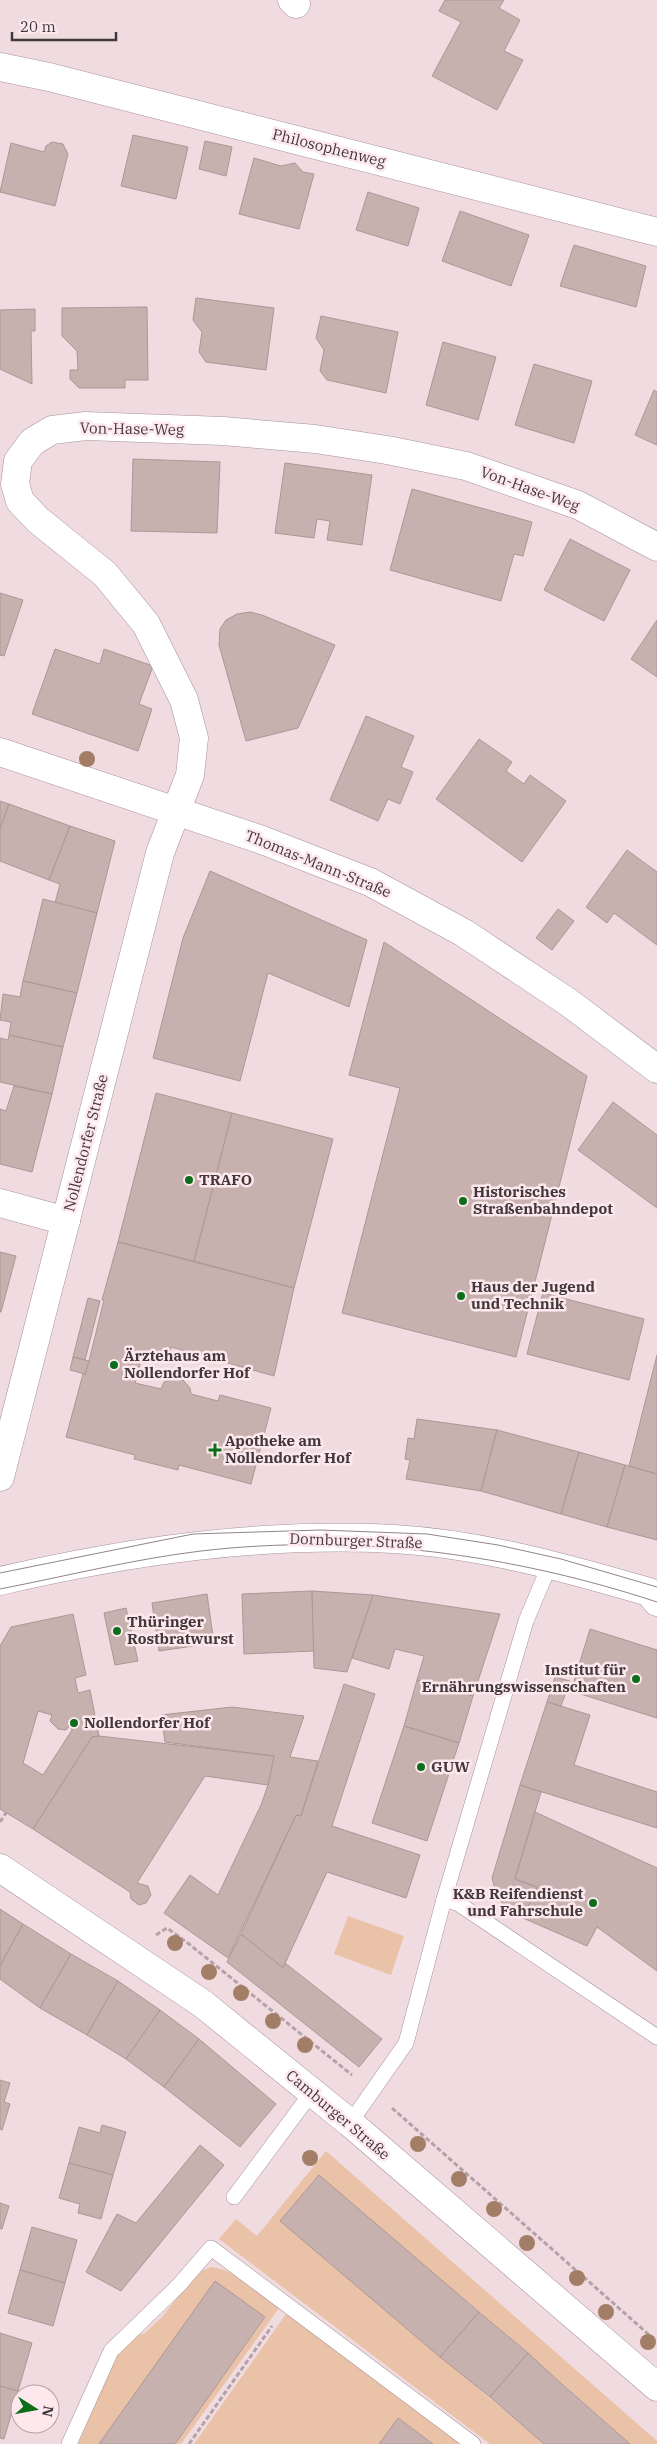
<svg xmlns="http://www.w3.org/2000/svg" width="657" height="2444" font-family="'IBM Plex Serif',serif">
<rect width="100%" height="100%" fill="#f0dbe1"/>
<g fill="#eac2a7">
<polygon points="348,1916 404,1936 391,1975 334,1954"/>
<polygon points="326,2151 657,2441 657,2444 630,2444 528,2353 319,2176 280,2221 544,2444 490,2444 219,2239 236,2219 257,2236"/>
<path d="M212,2267C239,2271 258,2291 279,2308L181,2444H175L265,2318L215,2282L99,2444H78L120,2347L128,2339L145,2333L162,2317L198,2272Z"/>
<polygon points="286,2314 462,2444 433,2444 398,2418 379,2444 194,2444"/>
</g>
<g fill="#c7b1ae" stroke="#ab9794" fill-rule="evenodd">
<polygon points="445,0 504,0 499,8 520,20 504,51 523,60 497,110 432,76 461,22 439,11"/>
<polygon points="133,135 188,147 176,199 121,186"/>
<polygon points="205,141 232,147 226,176 199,169"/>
<polygon points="52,142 63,144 68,154 55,206 0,192 11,143 44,152 46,146"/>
<polygon points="254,158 281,166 295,163 303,172 314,174 299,229 239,214"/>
<polygon points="368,192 419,208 408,246 356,230"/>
<polygon points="460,211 529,235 511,286 442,261"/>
<polygon points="574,245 646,266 636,307 560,286"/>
<polygon points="196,298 274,308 266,370 206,362 199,352 202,332 193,320"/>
<polygon points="147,307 148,380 125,380 125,388 79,388 70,379 70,370 78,370 77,351 62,336 62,308"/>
<polygon points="35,309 35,331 31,331 32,384 0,369 0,310"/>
<polygon points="321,316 398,332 386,393 327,380 320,371 324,350 316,338"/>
<polygon points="443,342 496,357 478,420 426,405"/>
<polygon points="534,364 592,381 574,443 515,425"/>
<polygon points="654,390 657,392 657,445 635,435"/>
<polygon points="133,459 220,462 217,533 131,531"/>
<polygon points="285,463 372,475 362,545 327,540 330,521 317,519 314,538 275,533"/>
<polygon points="412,489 532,522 523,556 514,554 501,601 390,570"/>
<polygon points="570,539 630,570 604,621 544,590"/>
<polygon points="0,593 23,600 4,656 0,655"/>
<polygon points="250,612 262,615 335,645 298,728 246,741 219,645 220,629 226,620 237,614"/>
<polygon points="657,620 657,677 631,659"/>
<polygon points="55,649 100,664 104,649 153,666 139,704 152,709 138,751 32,714"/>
<polygon points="366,716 414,736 401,767 413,772 400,804 388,799 378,821 330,800"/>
<polygon points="479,739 512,762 506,771 524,784 530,775 566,801 522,862 436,799"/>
<polygon points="0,801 9,804 0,829"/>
<polygon points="9,804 70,826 49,880 0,861 0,829"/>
<polygon points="70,826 115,841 97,913 55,903 60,884 49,880"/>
<polygon points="627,850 657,872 657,945 614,913 607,923 586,907"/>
<polygon points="210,871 367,940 349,1007 268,973 240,1081 153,1058 183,938"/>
<polygon points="43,899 97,913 77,993 23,981"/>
<polygon points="558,909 574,921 552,950 536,938"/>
<polygon points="384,942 587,1076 516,1357 342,1313 400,1088 349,1075"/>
<polygon points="23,981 77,993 63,1047 9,1035 11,1022 0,1020 3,994 20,997"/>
<polygon points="9,1035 63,1047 52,1094 0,1082 0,1038 8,1040"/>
<polygon points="14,1086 52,1094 32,1172 0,1164 0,1109 6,1111"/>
<polygon points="156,1093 232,1113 194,1261 118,1242"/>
<polygon points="613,1102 657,1135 657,1208 578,1150"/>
<polygon points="232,1113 333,1139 294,1288 194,1261"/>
<polygon points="118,1242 294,1288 274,1376 171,1347 168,1359 143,1352 135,1383 161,1389 164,1382 174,1378 183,1380 190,1388 191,1394 218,1401 220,1395 271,1408 251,1484 179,1465 178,1470 134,1459 135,1455 66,1437 83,1374 85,1374 89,1361 104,1300 102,1300"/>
<polygon points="0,1252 16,1256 1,1312 0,1312"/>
<polygon points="543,1293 644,1319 629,1380 527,1354"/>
<polygon points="88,1298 100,1301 85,1360 73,1357"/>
<polygon points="657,1355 657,1474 629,1466"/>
<polygon points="73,1357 89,1361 85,1374 70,1370"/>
<polygon points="417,1419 497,1430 481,1491 406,1479 410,1460 405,1459 408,1438 414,1439"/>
<polygon points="497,1430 579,1452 561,1514 481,1491"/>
<polygon points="579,1452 625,1465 607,1527 561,1514"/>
<polygon points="625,1465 657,1474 657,1540 607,1527"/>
<polygon points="312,1591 314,1651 244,1654 242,1594"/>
<polygon points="312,1591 373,1595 347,1672 314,1668"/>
<polygon points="207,1594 214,1643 159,1651 152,1603"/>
<polygon points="373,1595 500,1614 473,1696 417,1680 424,1656 395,1649 389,1669 352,1658"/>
<polygon points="126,1608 138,1661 115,1665 104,1613"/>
<path d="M73,1614L86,1675L75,1678L78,1693L90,1690L99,1736L92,1737L33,1829L0,1809V1646L11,1627ZM38,1711L52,1715L50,1721L58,1729L66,1730L71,1724L72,1730L43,1775L23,1763Z"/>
<polygon points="590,1629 657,1650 657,1718 571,1691"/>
<polygon points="555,1677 570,1681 561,1706 547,1702"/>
<polygon points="417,1680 473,1696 459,1743 404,1726"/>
<polygon points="344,1684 375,1694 332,1826 420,1855 406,1898 327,1872 283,1968 241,1934 296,1815 301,1816"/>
<polygon points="547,1702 590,1715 574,1765 657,1792 657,1828 520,1785"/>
<polygon points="232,1707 304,1716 290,1757 318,1761 301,1816 296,1815 228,1958 164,1913 190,1875 218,1895 261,1805 268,1785 274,1756 165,1742 161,1715"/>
<polygon points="404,1726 459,1743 427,1841 372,1823"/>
<polygon points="99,1736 274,1756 268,1785 205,1776 137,1883 148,1886 151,1895 146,1903 139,1905 131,1899 130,1892 33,1829 92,1737"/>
<polygon points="520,1785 541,1792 515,1879 537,1887 523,1918 511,1913 497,1897 492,1878"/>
<polygon points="535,1812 657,1868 657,1971 597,1927 587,1946 523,1918 537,1887 515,1879"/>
<polygon points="0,1909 23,1924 0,1966"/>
<polygon points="23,1924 71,1954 40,2008 0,1979 0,1966"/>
<polygon points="241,1934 283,1968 285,1963 382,2039 359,2067 227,1962"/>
<polygon points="71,1954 118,1981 87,2035 40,2008"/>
<polygon points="118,1981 160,2010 126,2059 87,2035"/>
<polygon points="160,2010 199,2039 164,2087 126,2059"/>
<polygon points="199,2039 276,2104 240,2147 164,2087"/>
<polygon points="0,2080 10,2083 4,2102 10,2104 2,2130 0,2129"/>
<polygon points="102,2125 126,2132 113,2175 69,2163 79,2127 100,2133"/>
<polygon points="200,2145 224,2165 121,2291 86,2272 117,2214 136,2223"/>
<polygon points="69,2163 113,2175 101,2219 78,2213 80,2204 59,2198"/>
<polygon points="319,2175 479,2312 440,2357 280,2221"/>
<polygon points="0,2203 9,2206 2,2229 0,2229"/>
<polygon points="32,2227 77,2240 65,2283 20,2270"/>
<polygon points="20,2270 65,2283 53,2326 8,2313"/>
<polygon points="215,2281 265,2317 200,2409 175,2444 99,2444"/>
<polygon points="479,2312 528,2353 490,2397 440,2357"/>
<polygon points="0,2333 32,2343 18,2391 0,2386"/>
<polygon points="528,2353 563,2385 630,2444 544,2444 490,2397"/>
<polygon points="0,2386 18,2391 4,2439 0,2438"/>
<polygon points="398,2418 433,2444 379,2444"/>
</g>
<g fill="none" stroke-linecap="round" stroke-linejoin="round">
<g stroke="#a69298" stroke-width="16">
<g id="lane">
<polyline points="444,1899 459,1904 657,2037"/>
<polyline points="350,2123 406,2043 443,1903 526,1621 550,1564"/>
<polyline points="234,2197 312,2092"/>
<polyline points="69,2444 111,2351 180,2284 211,2248 473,2444"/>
</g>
</g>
<g stroke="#a69298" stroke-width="29">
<g id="street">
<polyline points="292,0 296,4"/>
<polyline points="0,67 49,77 657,232"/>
<polyline points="0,752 262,840 370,882 464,933 568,1002 657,1069"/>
<polyline points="0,1203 66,1221"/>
<polyline points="0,1477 160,853 190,775 194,738 184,700 146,624 105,574 38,520 20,501 15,484 18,461 32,442 52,430 86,426 223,431 315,439 387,450 466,466 578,505 657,547"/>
</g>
</g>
<g stroke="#a69298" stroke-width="29">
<path id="secondary" d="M0,1581C129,1551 261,1532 394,1539C481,1544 566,1568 649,1592L657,1602"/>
</g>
<g stroke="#a69298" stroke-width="29">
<polyline id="primary" points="0,1868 203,2004 350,2123 657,2387"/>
</g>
<g stroke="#b3a2a7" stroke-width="3" stroke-dasharray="5 2.5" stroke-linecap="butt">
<polyline points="0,1822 6,1813"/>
<polyline points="156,1935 167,1928 189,1944 352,2075"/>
<polyline points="392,2108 655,2340"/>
<polyline points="189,2444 272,2326"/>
</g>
<use href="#lane" stroke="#fff" stroke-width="15"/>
<use href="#street" stroke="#fff" stroke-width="28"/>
<use href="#secondary" stroke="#fff" stroke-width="28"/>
<use href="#primary" stroke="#fff" stroke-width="28"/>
<g stroke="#928488" stroke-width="1">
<polyline points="0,1573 193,1534 320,1530 427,1534 498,1545 561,1559 657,1587"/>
<path d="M0,1589C67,1576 134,1559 201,1551C355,1533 511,1554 657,1602"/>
</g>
</g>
<g fill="#a37e67">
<circle cx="87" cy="759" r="8"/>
<circle cx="175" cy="1943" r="8"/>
<circle cx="209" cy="1972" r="8"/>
<circle cx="241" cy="1993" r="8"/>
<circle cx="273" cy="2021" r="8"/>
<circle cx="305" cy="2045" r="8"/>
<circle cx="418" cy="2144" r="8"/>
<circle cx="310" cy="2158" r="8"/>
<circle cx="459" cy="2179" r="8"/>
<circle cx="494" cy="2209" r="8"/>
<circle cx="527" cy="2243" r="8"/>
<circle cx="577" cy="2278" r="8"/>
<circle cx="606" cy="2312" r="8"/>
<circle cx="648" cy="2342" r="8"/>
</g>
<g fill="#0c6d1a" stroke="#fde8ee" stroke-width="2">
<circle cx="189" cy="1180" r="5"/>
<circle cx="463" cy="1201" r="5"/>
<circle cx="461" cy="1296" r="5"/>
<circle cx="114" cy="1365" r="5"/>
<path d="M212.5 1442.5h5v5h5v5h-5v5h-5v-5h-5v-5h5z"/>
<circle cx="117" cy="1631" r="5"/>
<circle cx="636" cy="1679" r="5"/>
<circle cx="74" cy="1723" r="5"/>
<circle cx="421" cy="1767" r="5"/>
<circle cx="593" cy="1903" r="5"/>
</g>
<g text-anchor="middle" stroke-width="5" stroke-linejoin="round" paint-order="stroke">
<g font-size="15" fill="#41383b" stroke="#fde8ee">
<text transform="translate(329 148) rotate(14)" y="5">Philosophenweg</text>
<text transform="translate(132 429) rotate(1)" y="5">Von-Hase-Weg</text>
<text transform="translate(530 489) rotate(20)" y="5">Von-Hase-Weg</text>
<text transform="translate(318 864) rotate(22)" y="5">Thomas-Mann-Straße</text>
<text transform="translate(86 1143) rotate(-76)" y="5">Nollendorfer Straße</text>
<text transform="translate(356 1541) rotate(2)" y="5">Dornburger Straße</text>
<text transform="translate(338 2115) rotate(40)" y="5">Camburger Straße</text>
</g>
<g font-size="15" font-weight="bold" fill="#41383b" stroke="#fde8ee" text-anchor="start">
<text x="199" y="1185">TRAFO</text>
<text x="473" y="1197">Historisches<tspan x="473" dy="17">Straßenbahndepot</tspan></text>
<text x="471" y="1292">Haus der Jugend<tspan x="471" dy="17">und Technik</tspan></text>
<text x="124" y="1361">Ärztehaus am<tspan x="124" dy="17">Nollendorfer Hof</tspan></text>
<text x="225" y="1446">Apotheke am<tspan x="225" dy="17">Nollendorfer Hof</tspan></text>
<text x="127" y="1627">Thüringer<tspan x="127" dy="17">Rostbratwurst</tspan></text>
<text x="626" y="1675" text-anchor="end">Institut für<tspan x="626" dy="17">Ernährungswissenschaften</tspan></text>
<text x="84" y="1728">Nollendorfer Hof</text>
<text x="431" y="1772">GUW</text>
<text x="583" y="1899" text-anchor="end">K&amp;B Reifendienst<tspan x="583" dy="17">und Fahrschule</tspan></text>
</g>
</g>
<g transform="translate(35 2409) rotate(101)"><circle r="24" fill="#fde8ee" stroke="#b2a2a6"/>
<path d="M0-4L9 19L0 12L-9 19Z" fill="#0c6d1a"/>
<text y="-8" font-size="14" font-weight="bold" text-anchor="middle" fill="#41383b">N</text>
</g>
<path d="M12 32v8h104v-8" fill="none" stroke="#41383b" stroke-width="2.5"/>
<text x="20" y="32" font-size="15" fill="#41383b" stroke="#fde8ee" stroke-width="4" paint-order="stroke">20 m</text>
</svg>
